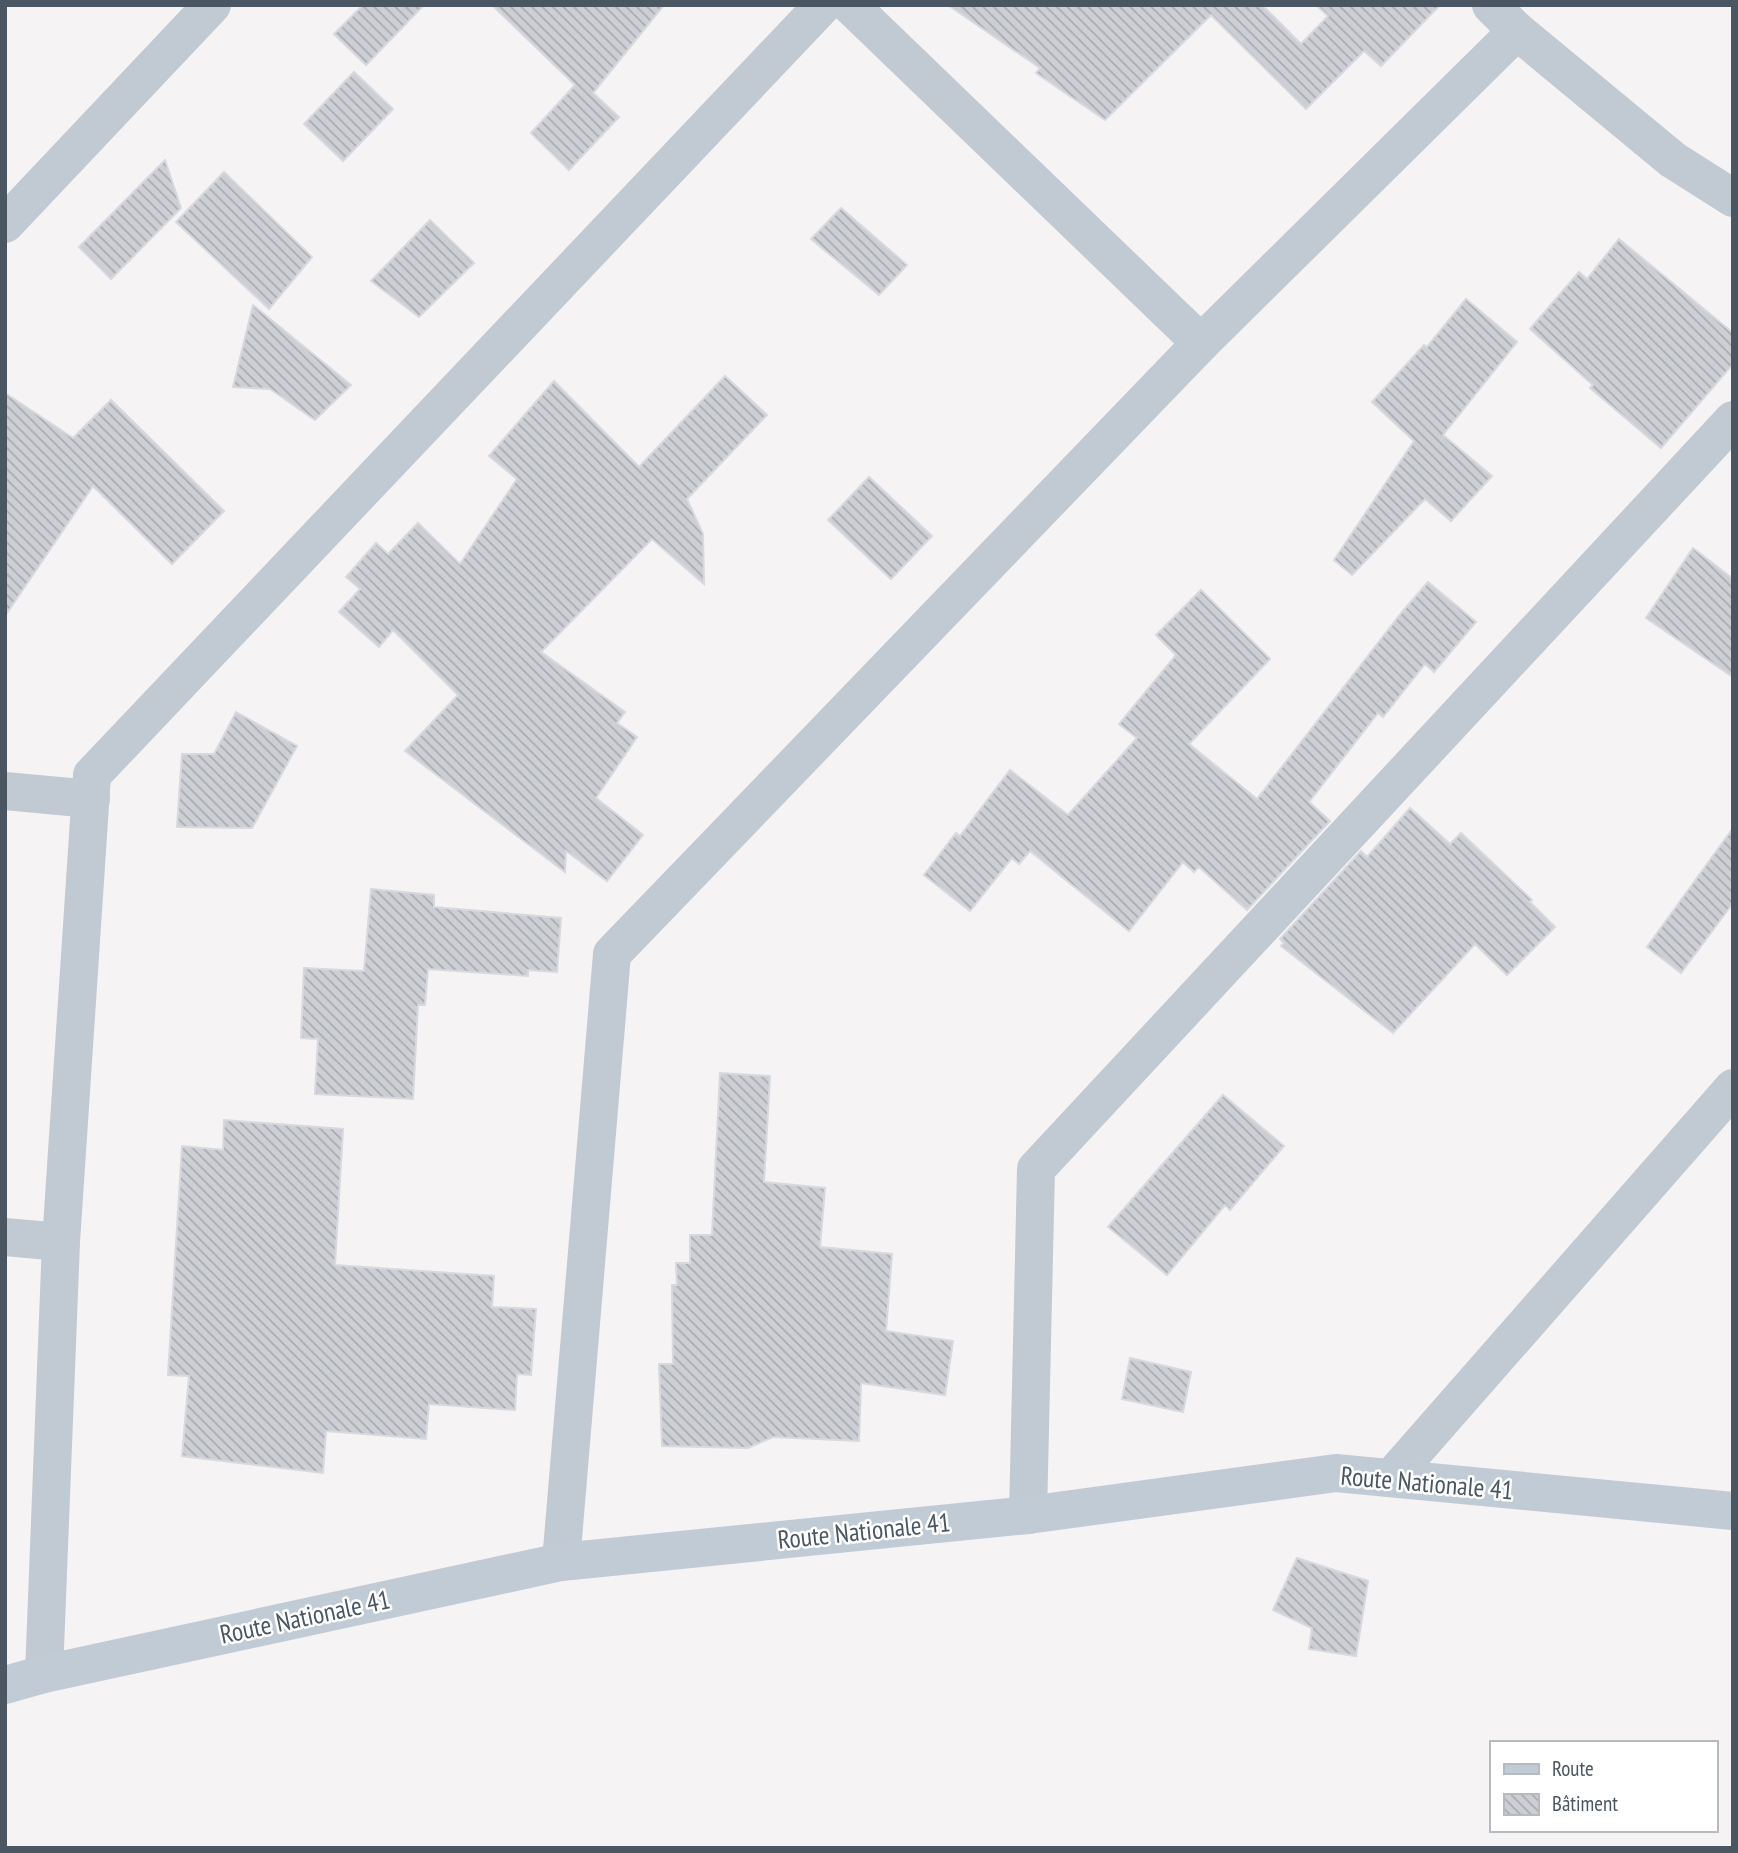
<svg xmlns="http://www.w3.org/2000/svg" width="1738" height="1853" font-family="'PT Sans Narrow',sans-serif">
<defs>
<pattern id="building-back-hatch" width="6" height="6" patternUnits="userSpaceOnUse" patternTransform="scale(1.75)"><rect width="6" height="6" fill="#cdcfd5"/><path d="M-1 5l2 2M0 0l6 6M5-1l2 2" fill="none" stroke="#a8abb0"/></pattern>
</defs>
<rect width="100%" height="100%" fill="#f5f3f3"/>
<g fill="url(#building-back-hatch)" stroke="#d7d9de" stroke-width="2">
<polygon points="363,5 424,5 366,65 334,34"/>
<polygon points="492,5 664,5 593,93 619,117 569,170 531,133 575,85"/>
<polygon points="948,5 1262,5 1301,44 1328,16 1316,5 1440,5 1381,66 1364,51 1306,109 1211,15 1105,120 1036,73 1040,68"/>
<polygon points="354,72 393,109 343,161 304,124"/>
<polygon points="165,160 181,208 111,279 79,247"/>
<polygon points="224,172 312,257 269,309 176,222"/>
<polygon points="841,208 907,265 879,295 811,239"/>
<polygon points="430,220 474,263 419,317 371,281"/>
<polygon points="1619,239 1733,333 1733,364 1661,448 1590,388 1593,385 1530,329 1579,272 1587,279"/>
<polygon points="1466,299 1517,342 1443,435 1492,476 1451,521 1425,499 1352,575 1334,560 1414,441 1372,402 1424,345 1427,347"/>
<polygon points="253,305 351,385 315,420 270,389 233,387"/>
<polygon points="725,376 767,415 687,499 703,534 704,584 652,539 541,652 625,712 617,723 637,737 596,798 643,835 607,881 566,851 565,872 405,751 458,695 393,630 379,647 339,612 360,589 346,577 376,543 388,554 418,523 460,564 517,479 489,456 554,381 639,467"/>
<polygon points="5,393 73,438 111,400 224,511 172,564 93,486 5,616"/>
<polygon points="869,477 932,536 891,579 828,520"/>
<polygon points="1693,548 1733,579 1733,677 1646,618"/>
<polygon points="1428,582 1476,622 1434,672 1425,664 1383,717 1378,713 1309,802 1330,821 1247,910 1199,867 1194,872 1183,862 1129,931 1030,851 1019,864 1012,858 970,911 924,875 956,833 960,836 1010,770 1068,815 1137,738 1119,724 1176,655 1156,635 1201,590 1270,659 1189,744 1257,799 1402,612"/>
<polygon points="236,712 297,746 252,828 177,827 182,754 214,754"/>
<polygon points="1410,808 1450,844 1461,833 1532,900 1530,902 1555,927 1507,975 1475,944 1393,1033 1281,946 1284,943 1280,939 1361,851 1367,857"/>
<polygon points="1733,828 1733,903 1681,973 1647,947"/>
<polygon points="371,889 434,895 434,907 561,918 557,972 528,970 528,976 428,969 425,1005 418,1005 413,1099 315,1094 318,1039 301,1038 304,968 364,971"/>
<polygon points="720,1073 770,1076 764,1182 825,1188 820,1247 892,1254 886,1331 953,1341 945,1395 861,1383 859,1441 773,1437 748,1448 662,1446 659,1364 673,1364 672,1285 677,1285 676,1263 690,1263 690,1235 712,1235"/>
<polygon points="1223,1095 1284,1146 1230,1210 1225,1205 1167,1275 1108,1227"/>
<polygon points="224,1120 343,1129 335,1265 494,1276 492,1307 536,1309 531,1375 517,1374 515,1410 429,1404 426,1439 326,1431 323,1473 182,1456 189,1376 168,1375 182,1146 223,1150"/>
<polygon points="1130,1358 1191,1372 1183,1412 1122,1399"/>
<polygon points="1297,1558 1368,1581 1356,1656 1309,1649 1312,1628 1273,1610"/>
</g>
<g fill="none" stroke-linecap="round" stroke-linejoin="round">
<g stroke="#c1cad2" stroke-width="38">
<polyline points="850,5 1201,343"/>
<polyline points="1491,5 1517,31 1673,160 1733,198"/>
<polyline points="5,224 212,5"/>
<polyline points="5,791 91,799"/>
<polyline points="5,1237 61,1242"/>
<polyline points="1391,1478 1733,1088"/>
<polyline points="1028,1515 1036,1169 1733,420"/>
<polyline points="561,1562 612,954 1201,343 1517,31"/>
<polyline points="44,1674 61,1242 92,775 823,5"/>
</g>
<polyline stroke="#c1cbd6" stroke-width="38" points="5,1685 44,1674 561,1562 1028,1515 1336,1473 1733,1511"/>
</g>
<g text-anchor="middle" stroke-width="5" stroke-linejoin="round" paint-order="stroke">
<g font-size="26" fill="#4a5661" stroke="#fff">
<text transform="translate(1427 1483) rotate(5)" y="9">Route Nationale 41</text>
<text transform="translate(864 1531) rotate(-6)" y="9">Route Nationale 41</text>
<text transform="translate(305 1617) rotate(-12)" y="9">Route Nationale 41</text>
</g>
</g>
<rect width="1738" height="1853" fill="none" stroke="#4a5661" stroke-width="14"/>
<rect x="1490" y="1741" width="228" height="91" fill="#ffffff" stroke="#b7bbc0" stroke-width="2"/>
<rect x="1504" y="1764" width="35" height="10" fill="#c1cbd6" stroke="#b7bbc0" stroke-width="2"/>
<text x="1552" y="1776" font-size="21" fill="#4a5661">Route</text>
<rect x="1504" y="1794" width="35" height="21" fill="url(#building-back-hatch)" stroke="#b7bbc0" stroke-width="2"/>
<text x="1552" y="1811" font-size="21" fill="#4a5661">Bâtiment</text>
</svg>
